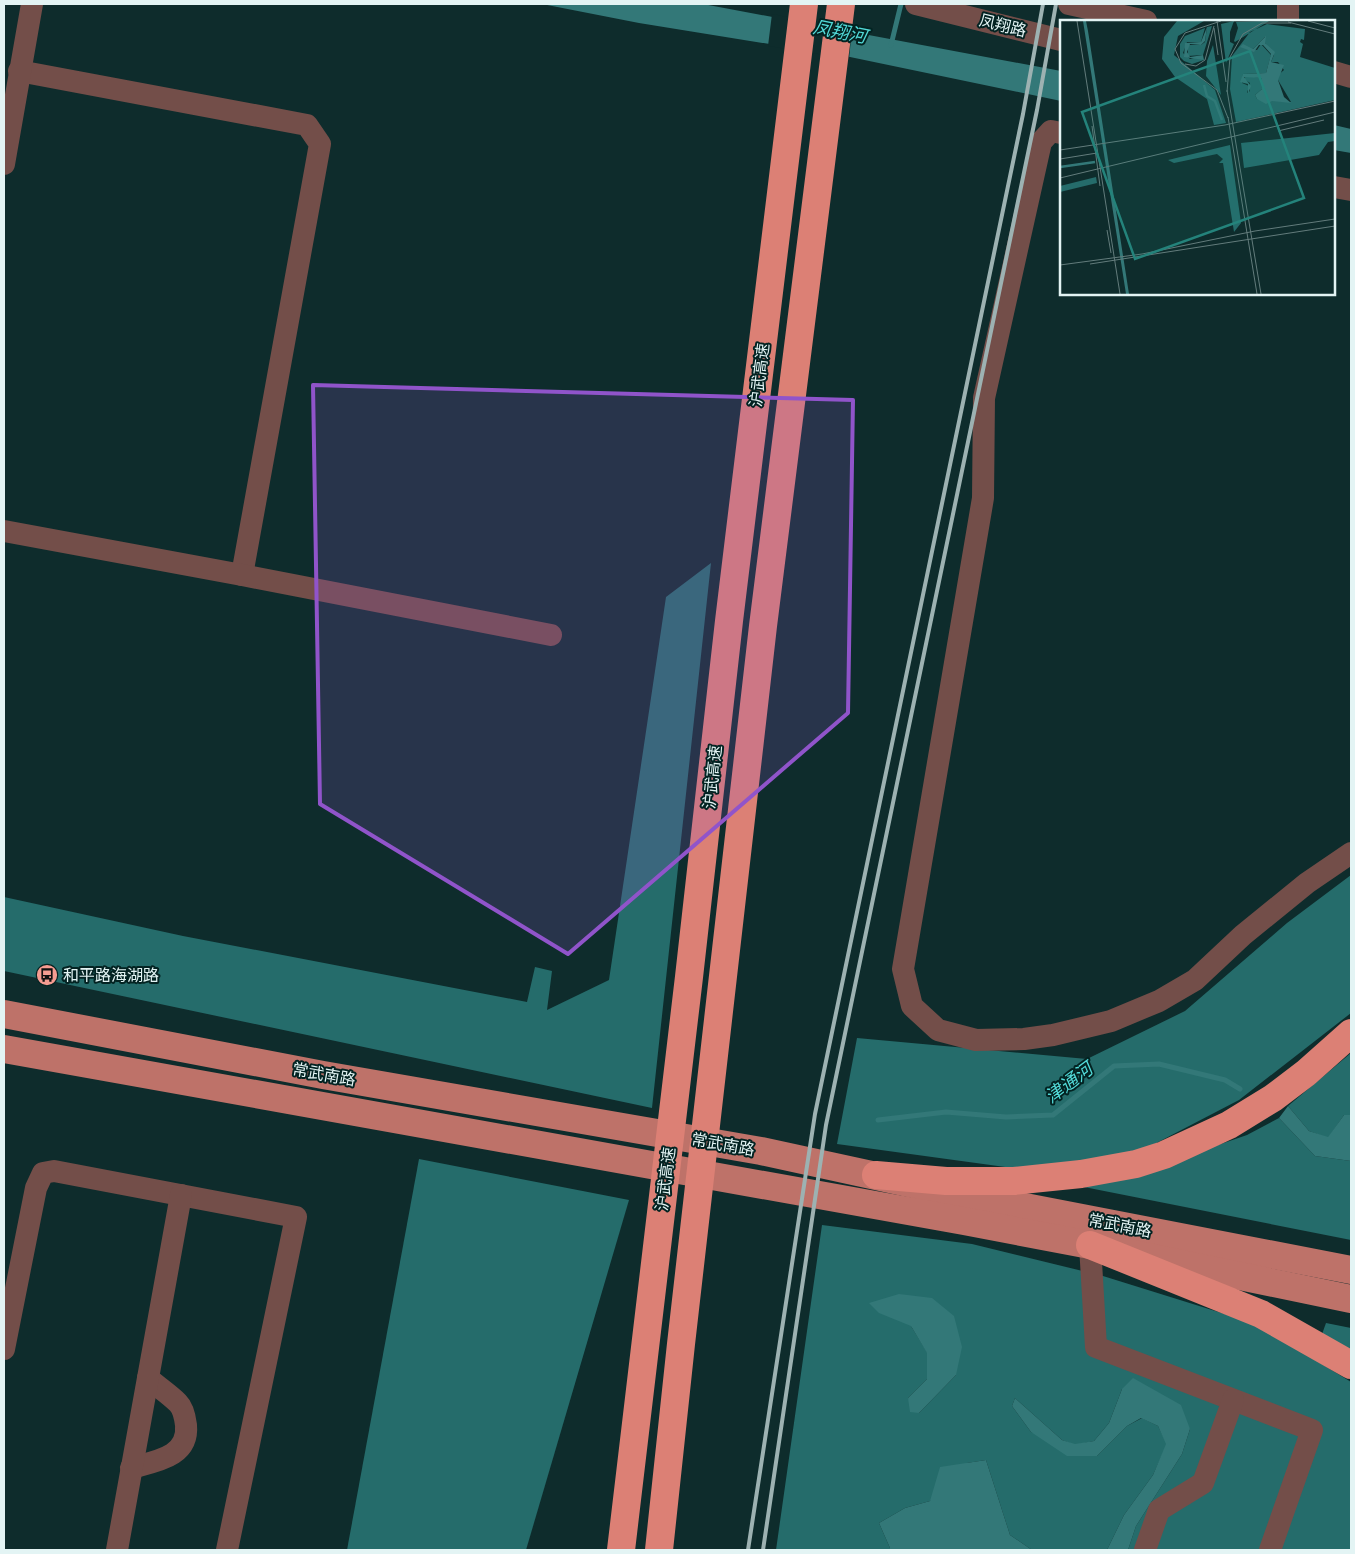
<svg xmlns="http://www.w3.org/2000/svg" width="1355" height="1554" font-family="'Space Grotesk','Noto Sans SC',sans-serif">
<rect width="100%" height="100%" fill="#0e2c2c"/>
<g fill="#256c6b" fill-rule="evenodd">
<polygon points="711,563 652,1108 4,971 4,897 183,936 527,1002 535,967 552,971 547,1010 609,980 666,597"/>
<polygon points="1351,875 1351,1013 1239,1100 1141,1151 1028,1170 837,1144 857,1038 1087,1059 1185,1011 1287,923"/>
<polygon points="1351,1053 1351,1115 1344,1115 1328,1138 1309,1131 1288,1106"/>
<polygon points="1279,1118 1315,1156 1351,1161 1351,1240 1084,1187 1177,1159 1247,1135"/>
<polygon points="419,1159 629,1200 526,1550 347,1550"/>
<path d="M822,1225L972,1244L1103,1276L1257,1324L1351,1382V1549L1128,1550L1136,1526L1182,1454L1190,1429L1122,1389L1109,1423L1094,1441L1075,1445L1062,1440L1015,1398L1012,1406L1031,1432L1097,1456L1127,1426L1142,1418L1158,1426L1167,1444L1153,1475L1124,1515L1107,1550H1032L1010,1535L986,1460L967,1463L930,1501L905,1508L879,1523L890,1548V1550H776ZM911,1326L956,1375L919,1413L908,1398L927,1379V1352Z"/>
<polygon points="1326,1323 1351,1328 1351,1356 1321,1337"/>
</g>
<g fill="#337878">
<polygon points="542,4 703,4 1061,71 1061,101 850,57 639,23"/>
<polygon points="1334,125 1351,129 1351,153 1334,150"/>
<polygon points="1288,1106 1309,1131 1328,1137 1344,1115 1351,1115 1351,1161 1315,1156 1279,1118"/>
<polygon points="899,1294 932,1298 954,1316 962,1347 956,1375 919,1413 910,1412 908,1398 927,1379 927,1353 911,1326 879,1313 869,1303"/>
<polygon points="1133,1378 1181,1405 1190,1429 1182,1454 1136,1526 1128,1550 1107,1550 1124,1515 1153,1475 1166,1444 1158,1426 1141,1418 1127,1426 1097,1456 1067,1456 1031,1432 1012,1406 1015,1398 1062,1440 1075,1444 1094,1441 1109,1423 1122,1389"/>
<polygon points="986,1460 1010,1535 1032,1550 890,1550 890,1548 879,1523 905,1508 930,1501 940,1467"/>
</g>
<polygon fill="#0e2c2c" points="772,14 852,29 849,59 768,46"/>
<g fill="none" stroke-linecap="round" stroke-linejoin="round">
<g stroke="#337878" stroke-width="5">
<polyline points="891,45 901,4"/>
<polyline points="878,1120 946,1112 1006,1117 1053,1115 1114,1066 1159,1064 1225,1080 1240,1089"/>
</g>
<g stroke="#734e49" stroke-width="22">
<polyline points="916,4 1061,40"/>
<polyline points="1069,4 1146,21"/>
<polyline points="1288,21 1288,4"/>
<polyline points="19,71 307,125 320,144 242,575"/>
<polyline points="1334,72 1351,77"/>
<polyline points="1061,133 1051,131 1041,142 984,398 983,498 903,969 912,1006 938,1030 976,1040 1024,1039 1053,1035 1111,1021 1159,1001 1195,980 1243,935 1307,883 1351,853"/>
<polyline points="4,164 32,4"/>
<polyline points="1334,187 1351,190"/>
<polyline points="4,531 242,575 551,635"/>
<polyline points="1090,1245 1096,1347 1312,1430 1270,1550"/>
<polyline points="4,1349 36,1188 43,1173 54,1171 296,1217 227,1550"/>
<path d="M131,1468C156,1461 189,1457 186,1425C185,1417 183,1408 178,1403C169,1394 158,1387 148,1378"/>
<polyline points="117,1550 181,1195"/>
<polyline points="1145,1550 1159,1510 1203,1483 1233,1400"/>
</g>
<g stroke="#be7269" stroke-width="28">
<polyline points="4,1014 323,1075 761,1151 968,1196 1351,1270"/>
<polyline points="4,1049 964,1221 1090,1245 1351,1299"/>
</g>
<g stroke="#dc8075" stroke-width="28">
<polyline points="876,1175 946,1181 1014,1181 1081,1174 1136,1164 1164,1155 1229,1125 1273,1098 1306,1073 1351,1033"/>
<polyline points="1090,1245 1261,1314 1351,1365"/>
</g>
<g stroke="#9db2b2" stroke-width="4">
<polyline points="748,1550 815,1114 1023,114 1043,4"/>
<polyline points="763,1550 826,1125 1037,110 1056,4"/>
</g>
<g stroke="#dc8075" stroke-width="28">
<polyline points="621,1550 689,977 729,621 804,4"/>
<polyline points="659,1550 681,1344 763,626 841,4"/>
</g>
</g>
<path fill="#9054ca" fill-opacity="0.2" stroke="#9054ca" stroke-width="4" stroke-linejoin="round" d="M313,385L853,400L848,713L568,954L320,804Z"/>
<defs>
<g id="bus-disc" transform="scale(1.125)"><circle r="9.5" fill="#f59c91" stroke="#032322"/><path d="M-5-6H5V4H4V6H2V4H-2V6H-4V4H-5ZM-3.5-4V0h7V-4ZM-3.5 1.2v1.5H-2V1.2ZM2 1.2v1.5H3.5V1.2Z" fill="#111"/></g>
</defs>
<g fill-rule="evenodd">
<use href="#bus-disc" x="47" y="975"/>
</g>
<g text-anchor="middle" stroke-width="4" stroke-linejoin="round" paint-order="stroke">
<g font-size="16" fill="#e3f4f4" stroke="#032322">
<text transform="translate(1003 25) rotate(14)" y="6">凤翔路</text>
<text transform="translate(759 375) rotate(-83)" y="6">沪武高速</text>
<text transform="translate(712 777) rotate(-84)" y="6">沪武高速</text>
<text transform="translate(324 1074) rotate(10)" y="6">常武南路</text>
<text transform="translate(723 1144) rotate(10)" y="6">常武南路</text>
<text transform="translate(665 1179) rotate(-83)" y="6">沪武高速</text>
<text transform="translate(1120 1225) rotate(11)" y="6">常武南路</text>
</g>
<g font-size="16" fill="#e3f4f4" stroke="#032322" text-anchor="start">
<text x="63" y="981">和平路海湖路</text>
</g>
<g font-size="18" font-style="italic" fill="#52dad8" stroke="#032322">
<text transform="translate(840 32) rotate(11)" y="6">凤翔河</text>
<text transform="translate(1069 1083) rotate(-37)" y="6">津通河</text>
</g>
</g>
<g transform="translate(1060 20)">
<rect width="275" height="275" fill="#0e2c2c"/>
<path d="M117,1H144L118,16L114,35L155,70L166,103L154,105L147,79L115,57L102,39L104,17ZM174,1L170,12V22L174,24L166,43L161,4ZM209,1L175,22L174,21L178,8L176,2ZM207,4L245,9L244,20L241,19L240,22L243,24L240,37L275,48V80L176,102L170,69L172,36L190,12ZM205,17V23L214,35L211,42H218L224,50L217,56L218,60L231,82L197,79L195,75L202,69V58L186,56L184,59L190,63V71L187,73L189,66L182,63L183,54L206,53L211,35L201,24L197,30L180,26L193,29ZM152,6L143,35L128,36V25H141L145,22L147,7ZM145,8L141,22H127L123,33L130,39L138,37L144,40L132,44L124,41L120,37V24L125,16ZM153,25L161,75L146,56L147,41ZM275,113V121L268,122L259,135L184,148L181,123ZM170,125L181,203L174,212L163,143H159L163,139L157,134L114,143L108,140ZM36,157L37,163L0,172V166Z" fill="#256c6b" fill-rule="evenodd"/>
<path d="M23,1H26L28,11L69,274H66ZM147,7L145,21L141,25L130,24L127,32L130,37L143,35L144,40L124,37L125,23L141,22ZM206,16L205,23L215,32L211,42L224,45L218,60L224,77L231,83L212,81L206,84L197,79L195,75L202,69V58L184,57L191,66L188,74V64L180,62L183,54L206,53L211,34L203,25H199L194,32L180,27L183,24L193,29Z" fill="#337878"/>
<path fill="none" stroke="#337878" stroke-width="2.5" d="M144,65L147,76L155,81L162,100M0,147L35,142"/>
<path fill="none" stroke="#637c7c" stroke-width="1" d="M17,1L60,274M157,1L166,62M161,1L125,13L115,29L121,43L157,70L168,98M248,1L275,8M228,2L275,14M154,8L158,35M125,44L136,46L145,40L154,6M167,70L201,274M167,72L170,37L183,14L202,3H231M168,97L197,274M32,106L40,166M218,111L264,100M0,130L165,105L275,81M0,139L37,133M0,158L275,92M47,210L51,233M30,244L275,206M0,245L82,234L195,211L275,199"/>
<path fill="#24837b" fill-opacity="0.15" stroke="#24837b" stroke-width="2.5" d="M190,31L244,178L75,239L22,92Z"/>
<rect width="275" height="275" fill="none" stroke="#e3f4f4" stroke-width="2.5"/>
</g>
<rect width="1355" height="1554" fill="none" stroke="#e3f4f4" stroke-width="10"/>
</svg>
